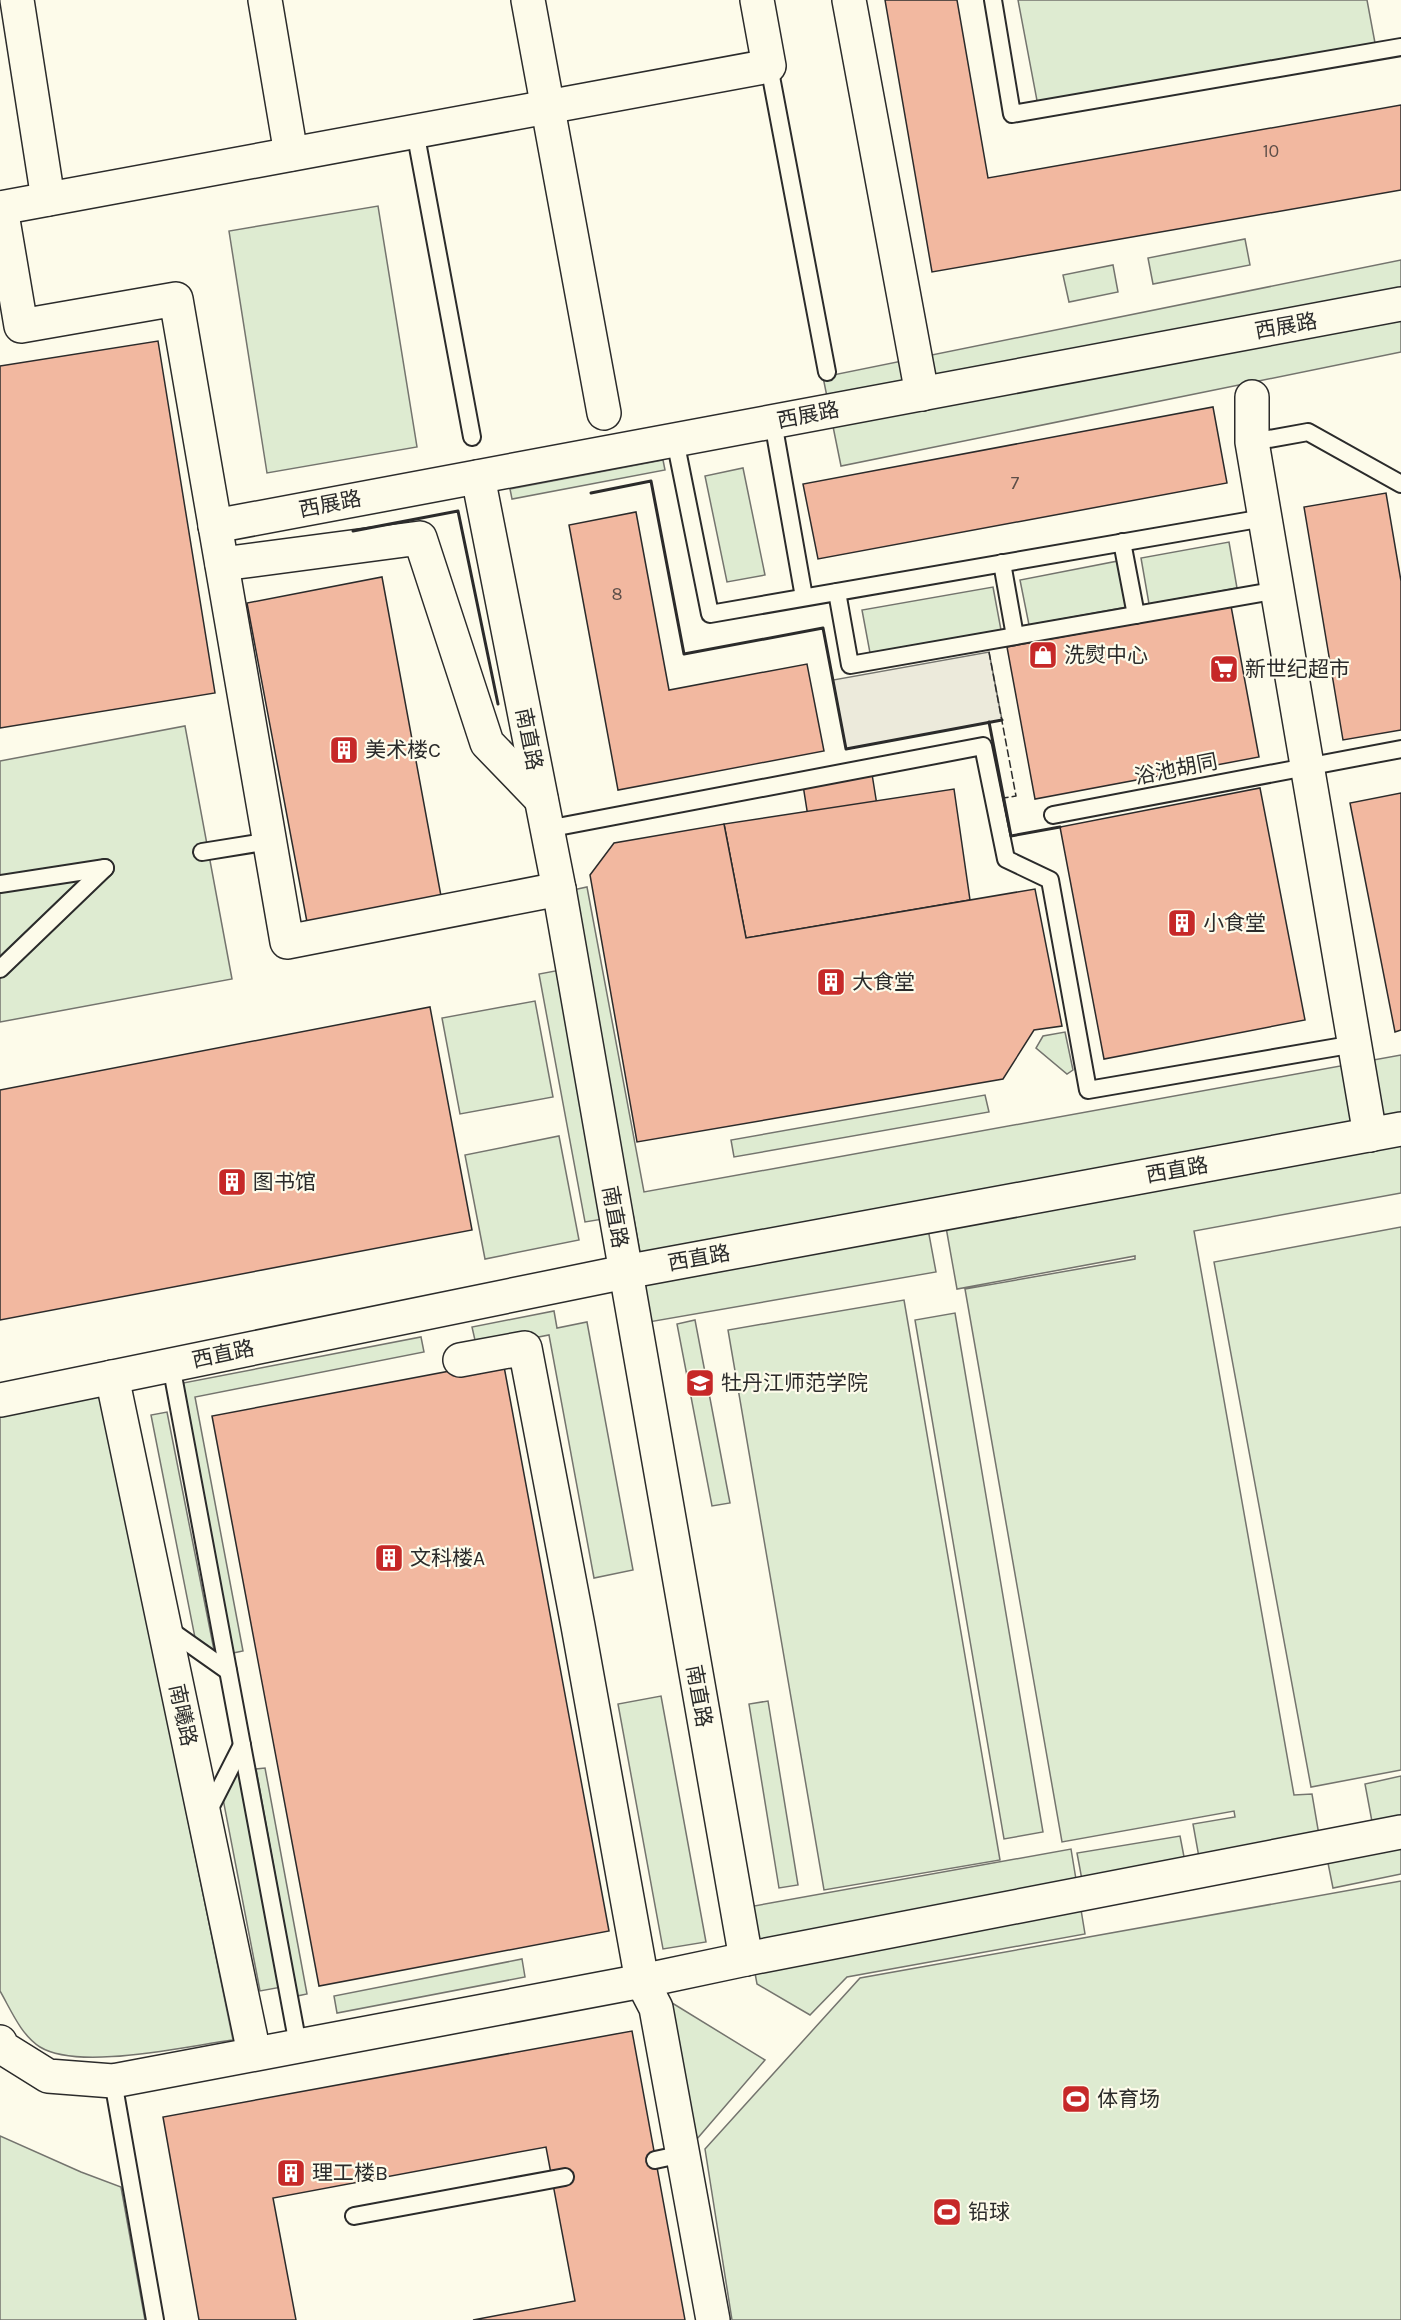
<svg xmlns="http://www.w3.org/2000/svg" width="1401" height="2320" font-family="Karla,'Noto Sans SC',sans-serif">
<rect width="100%" height="100%" fill="#fdfbea"/>
<g fill="#deebd1" stroke="#74746e" stroke-width="1.5">
<polygon points="1018,0 1367,0 1375,43 1038,106"/>
<polygon points="378,206 417,447 267,473 229,231"/>
<polygon points="1245,239 1250,265 1153,284 1148,258"/>
<polygon points="1401,260 1401,352 841,466 823,377"/>
<polygon points="1113,265 1118,292 1069,302 1063,275"/>
<polygon points="663,460 665,470 512,499 510,489"/>
<polygon points="743,468 765,575 727,582 705,476"/>
<polygon points="1229,542 1237,588 1149,604 1141,558"/>
<polygon points="1118,561 1127,607 1029,625 1020,580"/>
<polygon points="993,587 1001,630 870,653 862,610"/>
<polygon points="185,726 232,979 0,1022 0,761"/>
<polygon points="587,887 644,1192 1401,1055 1401,1119 641,1258 633,1214 585,1222 539,974 582,966 568,891"/>
<polygon points="535,1001 553,1097 460,1114 442,1018"/>
<polygon points="1065,1032 1073,1070 1067,1074 1036,1048 1043,1036"/>
<polygon points="985,1095 989,1112 734,1157 731,1140"/>
<polygon points="1401,1133 1401,1193 1194,1231 1294,1795 1312,1794 1320,1841 1200,1863 1193,1824 1235,1817 1234,1811 1062,1842 965,1289 1135,1259 1135,1256 957,1289 944,1216"/>
<polygon points="559,1136 579,1240 485,1259 465,1155"/>
<polygon points="1401,1227 1401,1770 1311,1787 1214,1262"/>
<polygon points="928,1229 936,1272 649,1322 641,1279"/>
<polygon points="904,1300 1000,1860 824,1890 728,1330"/>
<polygon points="554,1311 557,1328 587,1322 633,1570 594,1578 549,1335 477,1349 472,1327"/>
<polygon points="955,1313 1043,1832 1004,1839 915,1320"/>
<polygon points="695,1320 730,1503 712,1506 677,1324"/>
<polygon points="421,1337 424,1352 195,1397 243,1651 233,1653 183,1383"/>
<path d="M101,1396L233,2040C186,2046 79,2071 40,2047C21,2035 11,2010 0,1991V1414Z"/>
<polygon points="167,1412 215,1655 199,1658 151,1415"/>
<polygon points="661,1696 706,1942 663,1949 618,1704"/>
<polygon points="768,1701 798,1885 779,1888 749,1704"/>
<polygon points="265,1768 307,1994 297,1996 256,1769"/>
<polygon points="240,1774 282,1987 260,1991 219,1778"/>
<polygon points="1401,1776 1401,1874 1333,1888 1326,1853 1376,1843 1365,1784"/>
<polygon points="1180,1836 1185,1862 1082,1880 1077,1853"/>
<polygon points="1071,1849 1085,1934 847,1977 810,2015 757,1984 743,1908"/>
<polygon points="1401,1881 1401,2320 732,2320 705,2149 860,1978"/>
<polygon points="522,1959 525,1977 337,2013 334,1996"/>
<polygon points="664,1998 765,2060 690,2147"/>
<polygon points="0,2136 81,2172 121,2187 145,2320 0,2320"/>
</g>
<polygon fill="#eceadb" stroke="#74746e" stroke-width="1.5" points="989,652 1002,720 846,749 833,680"/>
<g fill="#f2b8a0" stroke="#2b2b2b" stroke-width="1.5">
<polygon points="885,0 957,0 988,178 1401,105 1401,190 932,272"/>
<polygon points="158,341 215,693 0,728 0,366"/>
<polygon points="1213,407 1227,483 818,559 803,484"/>
<polygon points="1386,493 1401,581 1401,730 1343,740 1304,507"/>
<polygon points="636,512 669,690 807,664 824,751 618,790 569,525"/>
<polygon points="382,577 441,896 307,922 247,603"/>
<polygon points="1231,606 1259,757 1035,799 1007,647"/>
<polygon points="872,774 884,849 815,861 803,785"/>
<polygon points="1260,788 1305,1020 1104,1059 1060,827"/>
<polygon points="954,789 970,900 746,938 724,824"/>
<polygon points="1401,793 1401,1030 1395,1032 1350,803"/>
<polygon points="724,824 746,938 1035,889 1062,1026 1034,1030 1003,1079 637,1142 590,875 614,843"/>
<polygon points="430,1007 472,1230 0,1320 0,1090"/>
<polygon points="503,1361 609,1931 319,1986 212,1416"/>
<polygon points="632,2031 685,2320 473,2320 575,2301 546,2147 273,2198 296,2320 199,2320 163,2117"/>
</g>
<g fill="none" stroke-linecap="round" stroke-linejoin="round">
<g stroke="#2b2b2b" stroke-width="20">
<g id="lane">
<polyline points="993,0 1012,114 1401,47"/>
<polyline points="769,66 827,372"/>
<polyline points="415,131 472,437"/>
<polyline points="773,422 804,597"/>
<polyline points="675,440 710,614 1264,518"/>
<polyline points="1252,442 1308,432 1401,484"/>
<polyline points="1122,542 1136,615"/>
<polyline points="1002,563 1015,636"/>
<polyline points="837,592 850,665 1278,590"/>
<polyline points="1053,815 1401,749"/>
<polyline points="547,829 983,746 1006,859 1050,880 1088,1090 1355,1044"/>
<polyline points="202,852 270,841"/>
<polyline points="0,884 105,868"/>
<polyline points="0,969 105,868"/>
<polyline points="171,1365 298,2045"/>
<polyline points="167,1628 228,1671"/>
<polyline points="207,1814 242,1745"/>
<polyline points="113,2081 155,2320"/>
<polyline points="655,2160 683,2154"/>
<polyline points="354,2216 565,2177"/>
</g>
</g>
<g stroke="#2b2b2b" stroke-width="36">
<g id="street">
<polyline points="17,0 48,199"/>
<polyline points="265,0 291,154"/>
<polyline points="528,0 604,413"/>
<polyline points="849,0 922,394"/>
<polyline points="0,208 769,66 757,0"/>
<polyline points="1,208 21,326 176,299 287,942 559,889"/>
<polyline points="1252,397 1252,442 1370,1135"/>
<polyline points="478,477 559,889 746,1959"/>
<polyline points="215,526 1401,304"/>
<polyline points="222,564 420,538 487,743 541,799"/>
<polyline points="460,1360 525,1348 578,1626 642,1981 656,2008 713,2320"/>
<polyline points="112,1377 254,2053"/>
<polyline points="0,1400 625,1272 1401,1129"/>
<polyline points="0,2042 3,2048 48,2076 113,2081 642,1981 746,1959 1401,1832"/>
</g>
</g>
<use href="#lane" stroke="#fdfbea" stroke-width="16"/>
<use href="#street" stroke="#fdfbea" stroke-width="33"/>
<polyline stroke="#2b2b2b" stroke-width="1.5" stroke-dasharray="8 3" stroke-linecap="butt" points="989,652 1016,796 1003,798 1011,836 1060,827"/>
<g stroke="#2b2b2b" stroke-width="3">
<polyline points="591,493 651,481 684,654 823,628 846,749 1002,720"/>
<polyline points="353,531 458,511 498,704"/>
<polyline points="989,722 1011,836 1060,827"/>
</g>
</g>
<defs>
<g id="shop-square" transform="scale(1.5)"><rect x="-9" y="-9" width="18" height="18" rx="4" fill="#c62828" stroke="#fdfbea"/><path d="M-5-2.5h2.3a2.7 3.5 0 0 1 5.4 0H5L5.5 6h-11ZM-1.5-2.5h3a1.5 2.3 0 0 0-3 0Z" fill="#fff"/></g>
<g id="supermarket-square" transform="scale(1.5)"><rect x="-9" y="-9" width="18" height="18" rx="4" fill="#c62828" stroke="#fdfbea"/><path d="M-6-5.5h2.5l.6 2H6L4.5 2H-2.5L-4.4-4H-6ZM-1.5 3.2a1.3 1.3 0 1 0 .1 0ZM3 3.2a1.3 1.3 0 1 0 .1 0Z" fill="#fff"/></g>
<g id="building-square" transform="scale(1.5)"><rect x="-9" y="-9" width="18" height="18" rx="4" fill="#c62828" stroke="#fdfbea"/><path d="M-4-6H4V6H1V3H-1V6H-4ZM-2.5-4.3h1.7v1.8h-1.7ZM.8-4.3h1.7v1.8H.8ZM-2.5-1h1.7V.8h-1.7ZM.8-1h1.7V.8H.8Z" fill="#fff"/></g>
<g id="university-square" transform="scale(1.5)"><rect x="-9" y="-9" width="18" height="18" rx="4" fill="#c62828" stroke="#fdfbea"/><path d="M0-5L7-2L0 1L-7-2ZM-4 1L0 2.5L4 1V4Q0 6-4 4Z" fill="#fff"/></g>
<g id="stadium-square" transform="scale(1.5)"><rect x="-9" y="-9" width="18" height="18" rx="4" fill="#c62828" stroke="#fdfbea"/><path d="M0-5a6.5 5 0 1 0 0 10a6.5 5 0 1 0 0-10ZM-3.5-1.8h7v3.6h-7Z" fill="#fff"/></g>
</defs>
<g fill-rule="evenodd">
<use href="#shop-square" x="1043" y="655"/>
<use href="#supermarket-square" x="1224" y="669"/>
<use href="#building-square" x="344" y="750"/>
<use href="#building-square" x="1182" y="923"/>
<use href="#building-square" x="831" y="982"/>
<use href="#building-square" x="232" y="1182"/>
<use href="#university-square" x="700" y="1383"/>
<use href="#building-square" x="389" y="1558"/>
<use href="#stadium-square" x="1076" y="2099"/>
<use href="#building-square" x="291" y="2173"/>
<use href="#stadium-square" x="947" y="2212"/>
</g>
<g text-anchor="middle" stroke-width="4.5" stroke-linejoin="round" paint-order="stroke">
<g font-size="18" fill="#5d4e48">
<text x="1271" y="157">10</text>
<text x="1015" y="489">7</text>
<text x="617" y="600">8</text>
</g>
<g font-size="21" fill="#2b2b2b" stroke="#fdfbea">
<text transform="translate(1286 326) rotate(-10)" y="7">西展路</text>
<text transform="translate(808 415) rotate(-11)" y="7">西展路</text>
<text transform="translate(330 504) rotate(-11)" y="7">西展路</text>
<text transform="translate(529 739) rotate(79)" y="7">南直路</text>
<text transform="translate(1176 769) rotate(-11)" y="7">浴池胡同</text>
<text transform="translate(1177 1170) rotate(-10)" y="7">西直路</text>
<text transform="translate(615 1217) rotate(80)" y="7">南直路</text>
<text transform="translate(699 1258) rotate(-10)" y="7">西直路</text>
<text transform="translate(223 1354) rotate(-12)" y="7">西直路</text>
<text transform="translate(699 1696) rotate(80)" y="7">南直路</text>
<text transform="translate(183 1715) rotate(78)" y="7">南曦路</text>
</g>
<g font-size="21" fill="#2b2b2b" stroke="#fdfbea" text-anchor="start">
<text x="1064" y="662">洗熨中心</text>
<text x="1245" y="676">新世纪超市</text>
<text x="365" y="757">美术楼C</text>
<text x="1203" y="930">小食堂</text>
<text x="852" y="989">大食堂</text>
<text x="253" y="1189">图书馆</text>
<text x="721" y="1390">牡丹江师范学院</text>
<text x="410" y="1565">文科楼A</text>
<text x="1097" y="2106">体育场</text>
<text x="312" y="2180">理工楼B</text>
<text x="968" y="2219">铅球</text>
</g>
</g>
</svg>
